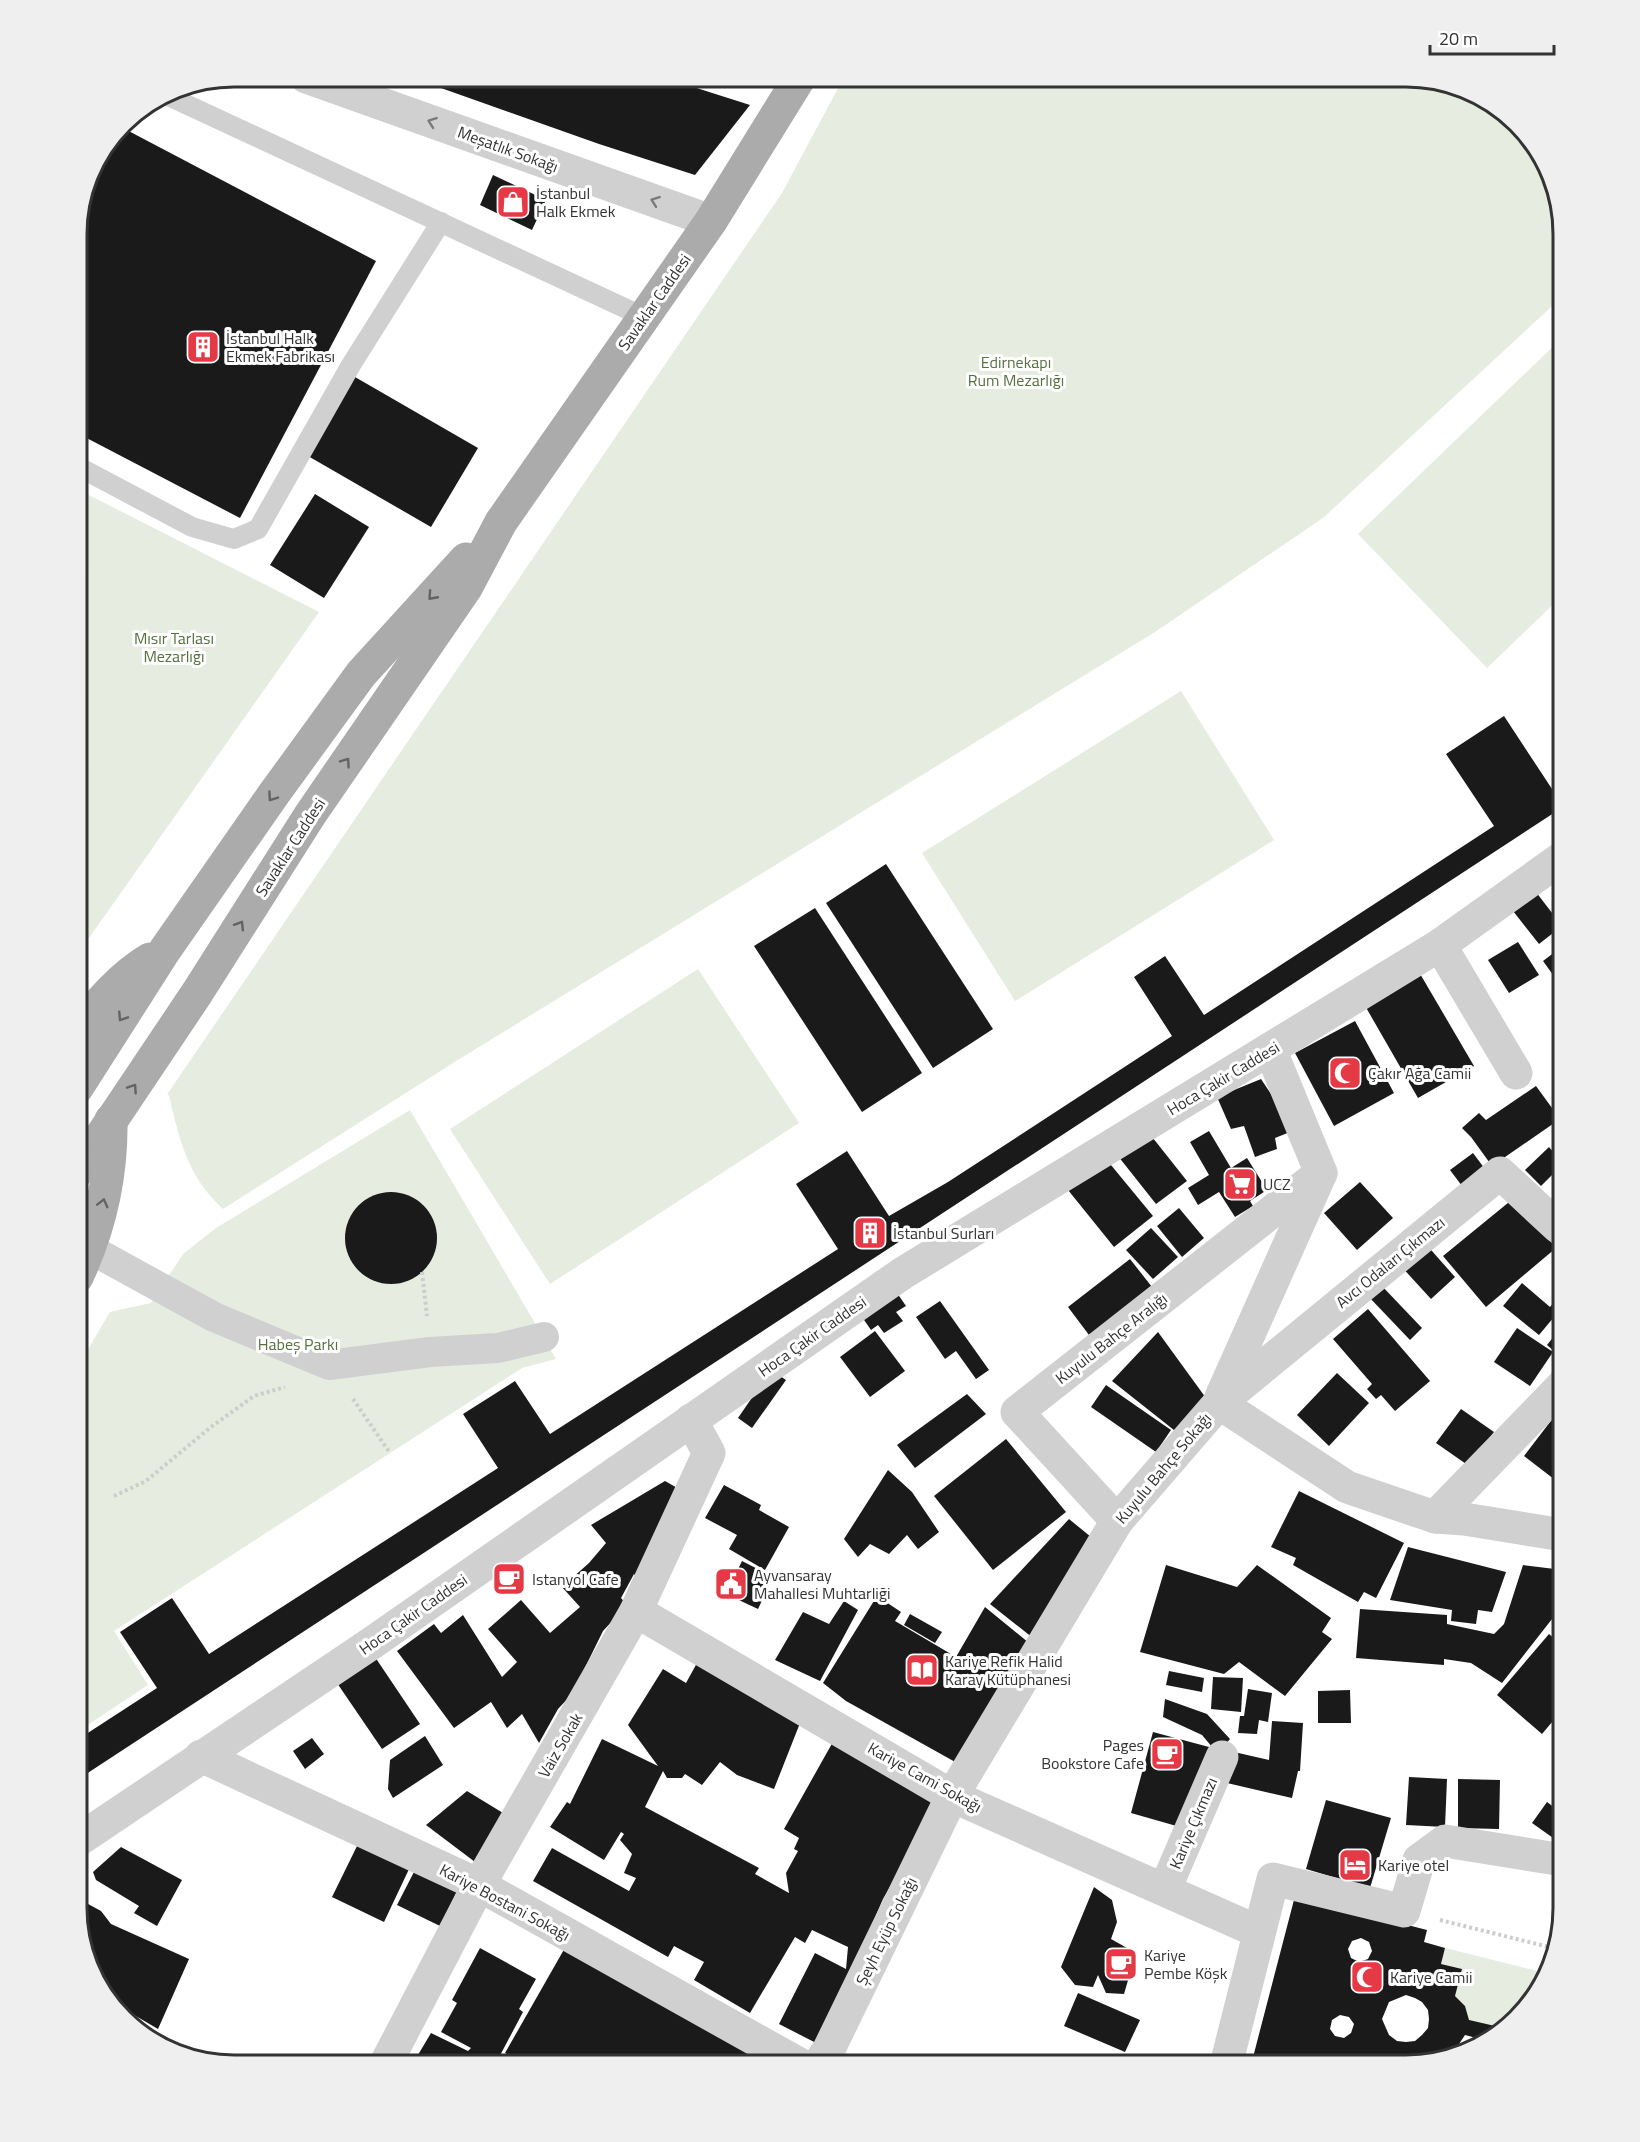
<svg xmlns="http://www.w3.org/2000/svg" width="1640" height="2142" font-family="'Titillium Web',sans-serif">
<rect width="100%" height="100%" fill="#fff"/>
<g fill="#e6ecdf">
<path d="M844,77H1416L1485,98L1537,147L1563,234V296L1323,518L1155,632L461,1058L223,1209C186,1175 180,1139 168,1093L782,193Z"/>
<polygon points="1563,337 1563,595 1487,668 1358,534"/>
<polygon points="77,489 319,612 77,955"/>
<polygon points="1181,691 1274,840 1015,1001 922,853"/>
<polygon points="698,969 799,1123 550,1284 450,1129"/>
<polygon points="410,1110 556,1359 522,1368 114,1631 148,1685 77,1732 77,1368 110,1312 151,1303 183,1254 216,1228"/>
<polygon points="1445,1948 1537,1971 1516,2016 1493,2039 1469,2020 1465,2006 1455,1996 1462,1969 1441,1964"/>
</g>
<g fill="#1a1a1a" fill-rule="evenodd">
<polygon points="410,77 662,77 750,105 695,175 599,144"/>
<polygon points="121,127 376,261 240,518 77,433 77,223 93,164"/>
<polygon points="493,175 546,200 532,230 480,205"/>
<polygon points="355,377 478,448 431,527 308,456"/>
<polygon points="315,494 369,527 324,598 270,565"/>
<polygon points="1504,716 1552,789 1563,781 1563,807 77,1780 77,1740 157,1688 120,1632 172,1598 209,1654 498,1468 463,1414 515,1381 550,1434 838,1249 796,1184 847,1151 889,1216 948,1182 1172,1036 1134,977 1165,956 1204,1015 1494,826 1446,754"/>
<polygon points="886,864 993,1029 933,1068 826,903"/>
<polygon points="1536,892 1562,926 1539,944 1513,911"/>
<polygon points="815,908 922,1073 862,1112 754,946"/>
<polygon points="1518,942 1539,975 1509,993 1488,960"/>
<polygon points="1560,948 1563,952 1563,984 1561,986 1543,961"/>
<polygon points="1419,972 1474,1066 1418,1098 1364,1004"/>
<polygon points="1355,1021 1394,1093 1334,1126 1295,1053"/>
<polygon points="1261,1079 1295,1130 1275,1138 1277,1149 1255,1157 1244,1126 1231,1129 1217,1097"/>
<polygon points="1536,1086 1560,1119 1492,1166 1471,1137 1462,1128 1479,1113 1486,1120"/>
<polygon points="1145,1128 1187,1181 1156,1204 1114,1151"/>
<polygon points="1209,1131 1231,1168 1247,1158 1267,1190 1250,1201 1253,1206 1235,1217 1219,1192 1198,1205 1188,1188 1209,1175 1190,1142"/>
<polygon points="1549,1147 1563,1164 1541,1186 1525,1170"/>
<polygon points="1473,1153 1488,1173 1465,1190 1450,1170"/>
<polygon points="1106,1159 1153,1216 1114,1247 1068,1190"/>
<polygon points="1360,1182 1393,1218 1357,1250 1324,1213"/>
<circle cx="391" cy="1238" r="46"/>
<polygon points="1514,1198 1556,1248 1486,1307 1443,1256"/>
<polygon points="1179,1208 1204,1238 1182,1257 1157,1226"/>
<polygon points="1151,1228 1178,1257 1153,1279 1126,1250"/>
<polygon points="1424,1242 1455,1277 1431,1299 1399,1264"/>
<polygon points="1130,1259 1152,1287 1089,1335 1068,1307"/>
<polygon points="1522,1283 1550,1307 1563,1291 1563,1359 1547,1345 1563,1325 1554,1317 1539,1335 1503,1306"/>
<polygon points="1380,1284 1422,1328 1410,1340 1368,1296"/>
<polygon points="895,1290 906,1306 896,1312 903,1321 884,1333 878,1325 871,1330 860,1314"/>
<polygon points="940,1301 989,1370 976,1379 956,1351 945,1359 916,1317"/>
<polygon points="1368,1309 1430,1381 1395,1411 1381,1395 1376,1399 1367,1389 1372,1384 1333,1339"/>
<polygon points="1517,1328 1553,1352 1530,1386 1494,1362"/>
<polygon points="875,1331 905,1371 870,1397 840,1357"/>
<polygon points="1158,1332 1211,1405 1179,1434 1112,1381"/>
<polygon points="771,1370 786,1380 752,1428 738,1418"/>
<polygon points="1337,1373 1369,1403 1329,1446 1297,1415"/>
<polygon points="1106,1385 1171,1430 1156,1452 1091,1407"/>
<polygon points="967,1394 986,1414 915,1468 897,1445"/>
<polygon points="1563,1405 1563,1486 1524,1456"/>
<polygon points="1461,1409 1494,1432 1469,1466 1436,1443"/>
<polygon points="1006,1439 1066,1512 993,1570 934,1496"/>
<polygon points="888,1470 912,1492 939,1532 918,1549 907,1535 889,1554 870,1544 858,1557 844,1539"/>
<polygon points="665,1481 679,1489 636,1577 634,1574 621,1598 627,1605 603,1631 572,1694 558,1709 539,1743 522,1714 507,1728 491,1702 454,1728 397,1651 434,1624 441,1633 463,1615 502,1677 517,1662 488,1629 521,1600 550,1633 580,1607 562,1587 589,1563 606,1543 591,1525"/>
<polygon points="724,1485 761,1505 759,1510 789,1527 765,1570 729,1549 737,1535 705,1518"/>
<polygon points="1299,1491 1404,1543 1376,1598 1364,1592 1358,1602 1293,1565 1296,1558 1271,1547"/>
<polygon points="1069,1519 1091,1537 1033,1638 990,1604"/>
<polygon points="1408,1547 1506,1572 1492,1612 1478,1610 1476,1624 1451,1621 1452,1610 1390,1600"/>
<polygon points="742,1561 773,1577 758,1609 726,1594"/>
<polygon points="1166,1565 1237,1587 1257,1565 1331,1618 1322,1632 1332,1639 1285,1696 1239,1662 1224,1674 1140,1652"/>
<polygon points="1523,1565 1563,1570 1563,1605 1502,1683 1471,1663 1444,1659 1444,1665 1356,1658 1360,1609 1447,1615 1447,1624 1494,1634 1504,1624"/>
<polygon points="877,1596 901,1612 895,1621 956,1657 985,1607 1029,1643 957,1763 846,1701 823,1683"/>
<polygon points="844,1601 858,1610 820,1681 775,1660 803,1612 829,1624"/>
<polygon points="910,1614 942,1632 935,1643 904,1625"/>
<polygon points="1549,1634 1563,1646 1563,1709 1542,1734 1497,1695"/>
<polygon points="375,1657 420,1724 382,1749 337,1683"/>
<polygon points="697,1663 802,1718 774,1789 737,1775 720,1762 702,1785 685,1774 682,1778 667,1778 663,1771 645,1807 759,1868 755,1874 789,1893 786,1873 798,1851 794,1849 799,1838 784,1829 834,1740 940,1800 883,1899 820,2045 779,2024 815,1953 846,1969 848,1947 812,1930 805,1943 795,1937 750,2013 694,1980 704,1962 674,1946 668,1957 533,1881 552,1848 629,1891 636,1878 624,1873 632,1854 620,1840 624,1834 621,1832 604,1860 550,1827 567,1802 570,1804 602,1739 658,1766 628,1725 663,1669 686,1683"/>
<polygon points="1169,1671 1204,1678 1202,1692 1166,1685"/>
<polygon points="1213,1677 1243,1678 1241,1712 1211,1709"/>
<polygon points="1248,1689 1272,1693 1268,1722 1259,1720 1257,1734 1238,1733 1240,1716 1244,1716"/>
<polygon points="1350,1690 1351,1723 1318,1723 1318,1691"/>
<polygon points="1165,1699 1207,1714 1230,1739 1218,1754 1202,1735 1163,1717"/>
<polygon points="1272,1721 1303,1723 1300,1771 1298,1771 1292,1798 1227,1783 1234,1752 1269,1760"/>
<polygon points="1153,1732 1209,1747 1187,1829 1131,1813"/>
<polygon points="425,1736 443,1765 393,1798 388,1789 390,1760"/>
<polygon points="312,1738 324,1754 305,1769 293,1751"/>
<polygon points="1409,1777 1447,1779 1445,1827 1406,1825"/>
<polygon points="1458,1779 1500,1780 1499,1829 1458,1828"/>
<polygon points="467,1791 503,1813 479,1865 426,1825"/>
<polygon points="1326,1800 1391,1818 1370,1888 1306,1869"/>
<polygon points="1563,1800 1563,1845 1532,1823 1547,1802 1559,1811"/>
<polygon points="359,1842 410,1867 384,1922 332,1897"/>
<polygon points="121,1847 182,1880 157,1926 134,1913 139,1906 96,1880 93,1872"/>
<polygon points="415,1870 457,1891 440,1926 397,1905"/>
<polygon points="1094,1887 1112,1900 1117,1922 1111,1939 1136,1953 1124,1994 1106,1993 1098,1975 1093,1987 1075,1985 1061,1967"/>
<path d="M1295,1896L1427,1930L1424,1942L1445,1948L1441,1964L1462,1969L1455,1996L1465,2006L1469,2020L1495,2026L1492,2040L1488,2041L1465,2035L1457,2047L1441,2051L1442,2055L1407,2065H1251ZM1361,1938L1369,1942L1372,1951L1368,1959L1359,1962L1351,1958L1348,1949L1352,1941ZM1406,1995L1415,1998L1422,2002L1428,2010L1429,2019L1428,2028L1422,2035L1415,2041L1406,2042L1397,2041L1389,2035L1382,2019L1389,2002ZM1340,2015L1349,2017L1354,2024L1351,2033L1344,2038L1335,2036L1330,2029L1332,2020Z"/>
<polygon points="77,1898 101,1911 111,1924 189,1959 158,2029 117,2005 116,2008 103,1995 77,1908"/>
<polygon points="566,1946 780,2065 528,2065 505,2053"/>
<polygon points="480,1948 536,1979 519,2009 523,2012 495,2065 412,2065 431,2033 468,2051 471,2048 441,2032 457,2003 452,2000"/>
<polygon points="1078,1993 1140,2020 1125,2052 1064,2026"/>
</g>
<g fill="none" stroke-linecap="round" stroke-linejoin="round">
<g stroke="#cdcdcd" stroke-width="4" stroke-dasharray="3 3" stroke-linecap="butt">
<polyline points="422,1272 427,1316"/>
<polyline points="353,1399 390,1453"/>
<polyline points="114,1496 146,1481 211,1427 254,1396 285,1387"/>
<polyline points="1440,1920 1553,1948"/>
<polyline points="1538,1992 1545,1977"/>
</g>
<g stroke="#d0d0d0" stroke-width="20">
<polyline points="164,94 644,317"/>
<polyline points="77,466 192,527 234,539 258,529 351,365 441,222"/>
</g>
<polyline stroke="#d0d0d0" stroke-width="30" points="90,1249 214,1317 329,1365 430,1352 498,1348 544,1337"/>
<g stroke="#d0d0d0" stroke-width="33">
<polyline points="306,77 711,221"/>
<polyline points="1440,945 1516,1073"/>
<polyline points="1221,1397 1321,1173 1270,1049"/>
<polyline points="1219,1403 1347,1487 1435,1517 1464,1519 1563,1535"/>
<polyline points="1435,1517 1563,1385"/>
<polyline points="1117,1521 1017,1412 1321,1173"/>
<polyline points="636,1611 952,1796 1259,1932"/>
<polyline points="201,1756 479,1885 801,2065"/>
<polyline points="1165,1889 1222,1757"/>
<polyline points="385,2065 479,1885 636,1611 709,1453 691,1420"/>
<polyline points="818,2065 829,2049 952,1796 1117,1521 1219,1403 1500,1173 1558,1227"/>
<polyline points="1226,2065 1273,1879 1404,1911 1419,1860 1445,1841 1563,1860"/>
</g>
<polyline stroke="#d0d0d0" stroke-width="33" points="77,1841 369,1645 903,1273 1440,945 1563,857"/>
<g stroke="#ababab" stroke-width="33">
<path d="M77,1029C99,1003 120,977 150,959"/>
<polyline points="77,1088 165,950 273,795 361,674 466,559"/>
<polyline points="77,1172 197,993 310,815 466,588 501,522 711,221 800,77"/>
<path d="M77,1277C100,1228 112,1175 111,1120"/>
</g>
</g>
<defs><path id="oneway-chevron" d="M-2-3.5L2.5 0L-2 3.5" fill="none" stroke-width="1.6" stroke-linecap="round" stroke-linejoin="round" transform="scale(1.5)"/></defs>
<g stroke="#7a7a7a">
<use href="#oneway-chevron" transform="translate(432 122) rotate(-160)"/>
<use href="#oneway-chevron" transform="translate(655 201) rotate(-160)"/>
</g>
<g stroke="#636363">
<use href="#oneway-chevron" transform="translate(432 596) rotate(132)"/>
<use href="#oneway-chevron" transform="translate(346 762) rotate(-55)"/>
<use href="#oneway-chevron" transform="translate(272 797) rotate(125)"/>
<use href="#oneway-chevron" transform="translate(240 925) rotate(-58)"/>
<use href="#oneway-chevron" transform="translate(122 1017) rotate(123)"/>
<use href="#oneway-chevron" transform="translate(133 1088) rotate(-56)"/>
<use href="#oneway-chevron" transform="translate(103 1203) rotate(-76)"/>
</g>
<defs>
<g id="shop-square" transform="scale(1.725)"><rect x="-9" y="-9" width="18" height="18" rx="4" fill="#e63946" stroke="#fff"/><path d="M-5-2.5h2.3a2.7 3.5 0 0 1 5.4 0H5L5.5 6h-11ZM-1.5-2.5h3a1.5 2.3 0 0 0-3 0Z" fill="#fff"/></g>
<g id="building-square" transform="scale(1.725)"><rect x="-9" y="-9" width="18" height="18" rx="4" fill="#e63946" stroke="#fff"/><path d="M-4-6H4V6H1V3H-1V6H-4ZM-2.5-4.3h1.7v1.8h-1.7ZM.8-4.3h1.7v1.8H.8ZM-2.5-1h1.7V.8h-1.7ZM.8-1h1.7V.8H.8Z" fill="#fff"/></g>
<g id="mosque-square" transform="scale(1.725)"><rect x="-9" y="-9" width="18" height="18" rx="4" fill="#e63946" stroke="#fff"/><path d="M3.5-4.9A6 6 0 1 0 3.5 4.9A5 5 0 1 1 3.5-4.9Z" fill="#fff"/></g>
<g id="supermarket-square" transform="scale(1.725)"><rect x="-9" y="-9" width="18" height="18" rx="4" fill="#e63946" stroke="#fff"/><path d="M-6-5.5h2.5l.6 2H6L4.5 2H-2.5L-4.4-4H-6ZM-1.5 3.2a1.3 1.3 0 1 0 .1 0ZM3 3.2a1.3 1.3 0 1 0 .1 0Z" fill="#fff"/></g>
<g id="cafe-square" transform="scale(1.725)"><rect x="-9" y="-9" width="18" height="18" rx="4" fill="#e63946" stroke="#fff"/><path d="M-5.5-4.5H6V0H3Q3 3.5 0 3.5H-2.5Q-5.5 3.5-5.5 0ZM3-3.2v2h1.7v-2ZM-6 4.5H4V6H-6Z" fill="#fff"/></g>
<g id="civic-square" transform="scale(1.725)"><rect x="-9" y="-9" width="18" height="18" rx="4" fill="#e63946" stroke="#fff"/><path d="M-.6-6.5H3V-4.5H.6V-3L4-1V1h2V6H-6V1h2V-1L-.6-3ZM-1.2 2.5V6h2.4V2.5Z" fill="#fff"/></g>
<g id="library-square" transform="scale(1.725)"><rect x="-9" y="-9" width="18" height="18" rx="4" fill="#e63946" stroke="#fff"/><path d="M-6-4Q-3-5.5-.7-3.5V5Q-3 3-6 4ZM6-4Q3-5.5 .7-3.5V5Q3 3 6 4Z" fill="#fff"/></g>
<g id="hotel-square" transform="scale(1.725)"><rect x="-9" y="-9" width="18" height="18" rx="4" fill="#e63946" stroke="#fff"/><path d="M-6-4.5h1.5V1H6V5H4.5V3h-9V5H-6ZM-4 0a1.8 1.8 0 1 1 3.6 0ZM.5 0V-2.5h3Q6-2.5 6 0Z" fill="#fff"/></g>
</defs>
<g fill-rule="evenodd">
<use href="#shop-square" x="513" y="202"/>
<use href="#building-square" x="203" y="347"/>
<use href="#mosque-square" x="1345" y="1073"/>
<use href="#supermarket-square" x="1240" y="1184"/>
<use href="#building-square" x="870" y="1233"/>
<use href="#cafe-square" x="509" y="1579"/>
<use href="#civic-square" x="731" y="1584"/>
<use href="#library-square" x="922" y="1670"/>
<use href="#cafe-square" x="1167" y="1754"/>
<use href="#hotel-square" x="1355" y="1865"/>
<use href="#cafe-square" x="1121" y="1964"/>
<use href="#mosque-square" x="1367" y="1977"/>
</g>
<g text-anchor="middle" stroke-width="6" stroke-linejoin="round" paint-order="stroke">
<g font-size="16" fill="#333" stroke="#fff">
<text transform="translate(508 149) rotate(20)" y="6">Meşatlık Sokağı</text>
<text transform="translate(654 302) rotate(-55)" y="6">Savaklar Caddesi</text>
<text transform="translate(290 847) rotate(-57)" y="6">Savaklar Caddesi</text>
<text transform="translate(1223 1078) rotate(-31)" y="6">Hoca Çakir Caddesi</text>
<text transform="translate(1390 1262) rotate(-39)" y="6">Avcı Odaları Çıkmazı</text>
<text transform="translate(812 1336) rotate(-35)" y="6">Hoca Çakir Caddesi</text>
<text transform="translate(1111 1338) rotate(-38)" y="6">Kuyulu Bahçe Aralığı</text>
<text transform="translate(1163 1468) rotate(-50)" y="6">Kuyulu Bahçe Sokağı</text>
<text transform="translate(413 1614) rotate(-35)" y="6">Hoca Çakir Caddesi</text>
<text transform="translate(560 1745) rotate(-60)" y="6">Vaiz Sokak</text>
<text transform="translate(925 1777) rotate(29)" y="6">Kariye Cami Sokağı</text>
<text transform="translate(1193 1823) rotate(-67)" y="6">Kariye Çıkmazı</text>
<text transform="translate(505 1902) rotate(28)" y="6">Kariye Bostani Sokağı</text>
<text transform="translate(886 1931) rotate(-64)" y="6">Şeyh Eyüp Sokağı</text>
</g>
<g font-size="16" fill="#333" stroke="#fff" text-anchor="start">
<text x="536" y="199">İstanbul<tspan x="536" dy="18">Halk Ekmek</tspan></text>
<text x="226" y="344">İstanbul Halk<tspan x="226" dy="18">Ekmek Fabrikası</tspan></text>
<text x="1368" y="1079">Çakır Ağa Camii</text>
<text x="1263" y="1190">UCZ</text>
<text x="893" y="1239">İstanbul Surları</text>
<text x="754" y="1581">Ayvansaray<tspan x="754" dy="18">Mahallesi Muhtarliği</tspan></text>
<text x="532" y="1585">Istanyol Cafe</text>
<text x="945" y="1667">Kariye Refik Halid<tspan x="945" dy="18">Karay Kütüphanesi</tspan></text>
<text x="1144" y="1751" text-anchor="end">Pages<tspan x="1144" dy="18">Bookstore Cafe</tspan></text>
<text x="1378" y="1871">Kariye otel</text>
<text x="1144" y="1961">Kariye<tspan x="1144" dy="18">Pembe Köşk</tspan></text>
<text x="1390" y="1983">Kariye Camii</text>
</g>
<g font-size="16" fill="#56703f" stroke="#fff">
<text x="1016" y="368">Edirnekapı<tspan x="1016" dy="18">Rum Mezarlığı</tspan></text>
<text x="174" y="644">Mısır Tarlası<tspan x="174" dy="18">Mezarlığı</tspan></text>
<text x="298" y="1350">Habeş Parkı</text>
</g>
</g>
<path d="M0 0H1640V2142H0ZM234 87H1406A147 147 0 0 1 1553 234V1908A147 147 0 0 1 1406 2055H234A147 147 0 0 1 87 1908V234A147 147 0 0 1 234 87Z" fill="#efefef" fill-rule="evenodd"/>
<path fill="none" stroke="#333" stroke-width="3" d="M234 87H1406A147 147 0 0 1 1553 234V1908A147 147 0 0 1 1406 2055H234A147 147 0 0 1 87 1908V234A147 147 0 0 1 234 87Z"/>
<path d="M1430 45v9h124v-9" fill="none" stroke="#333333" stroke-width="3"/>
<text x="1439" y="45" font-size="18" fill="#333333" stroke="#ffffff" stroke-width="4.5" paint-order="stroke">20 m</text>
</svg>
